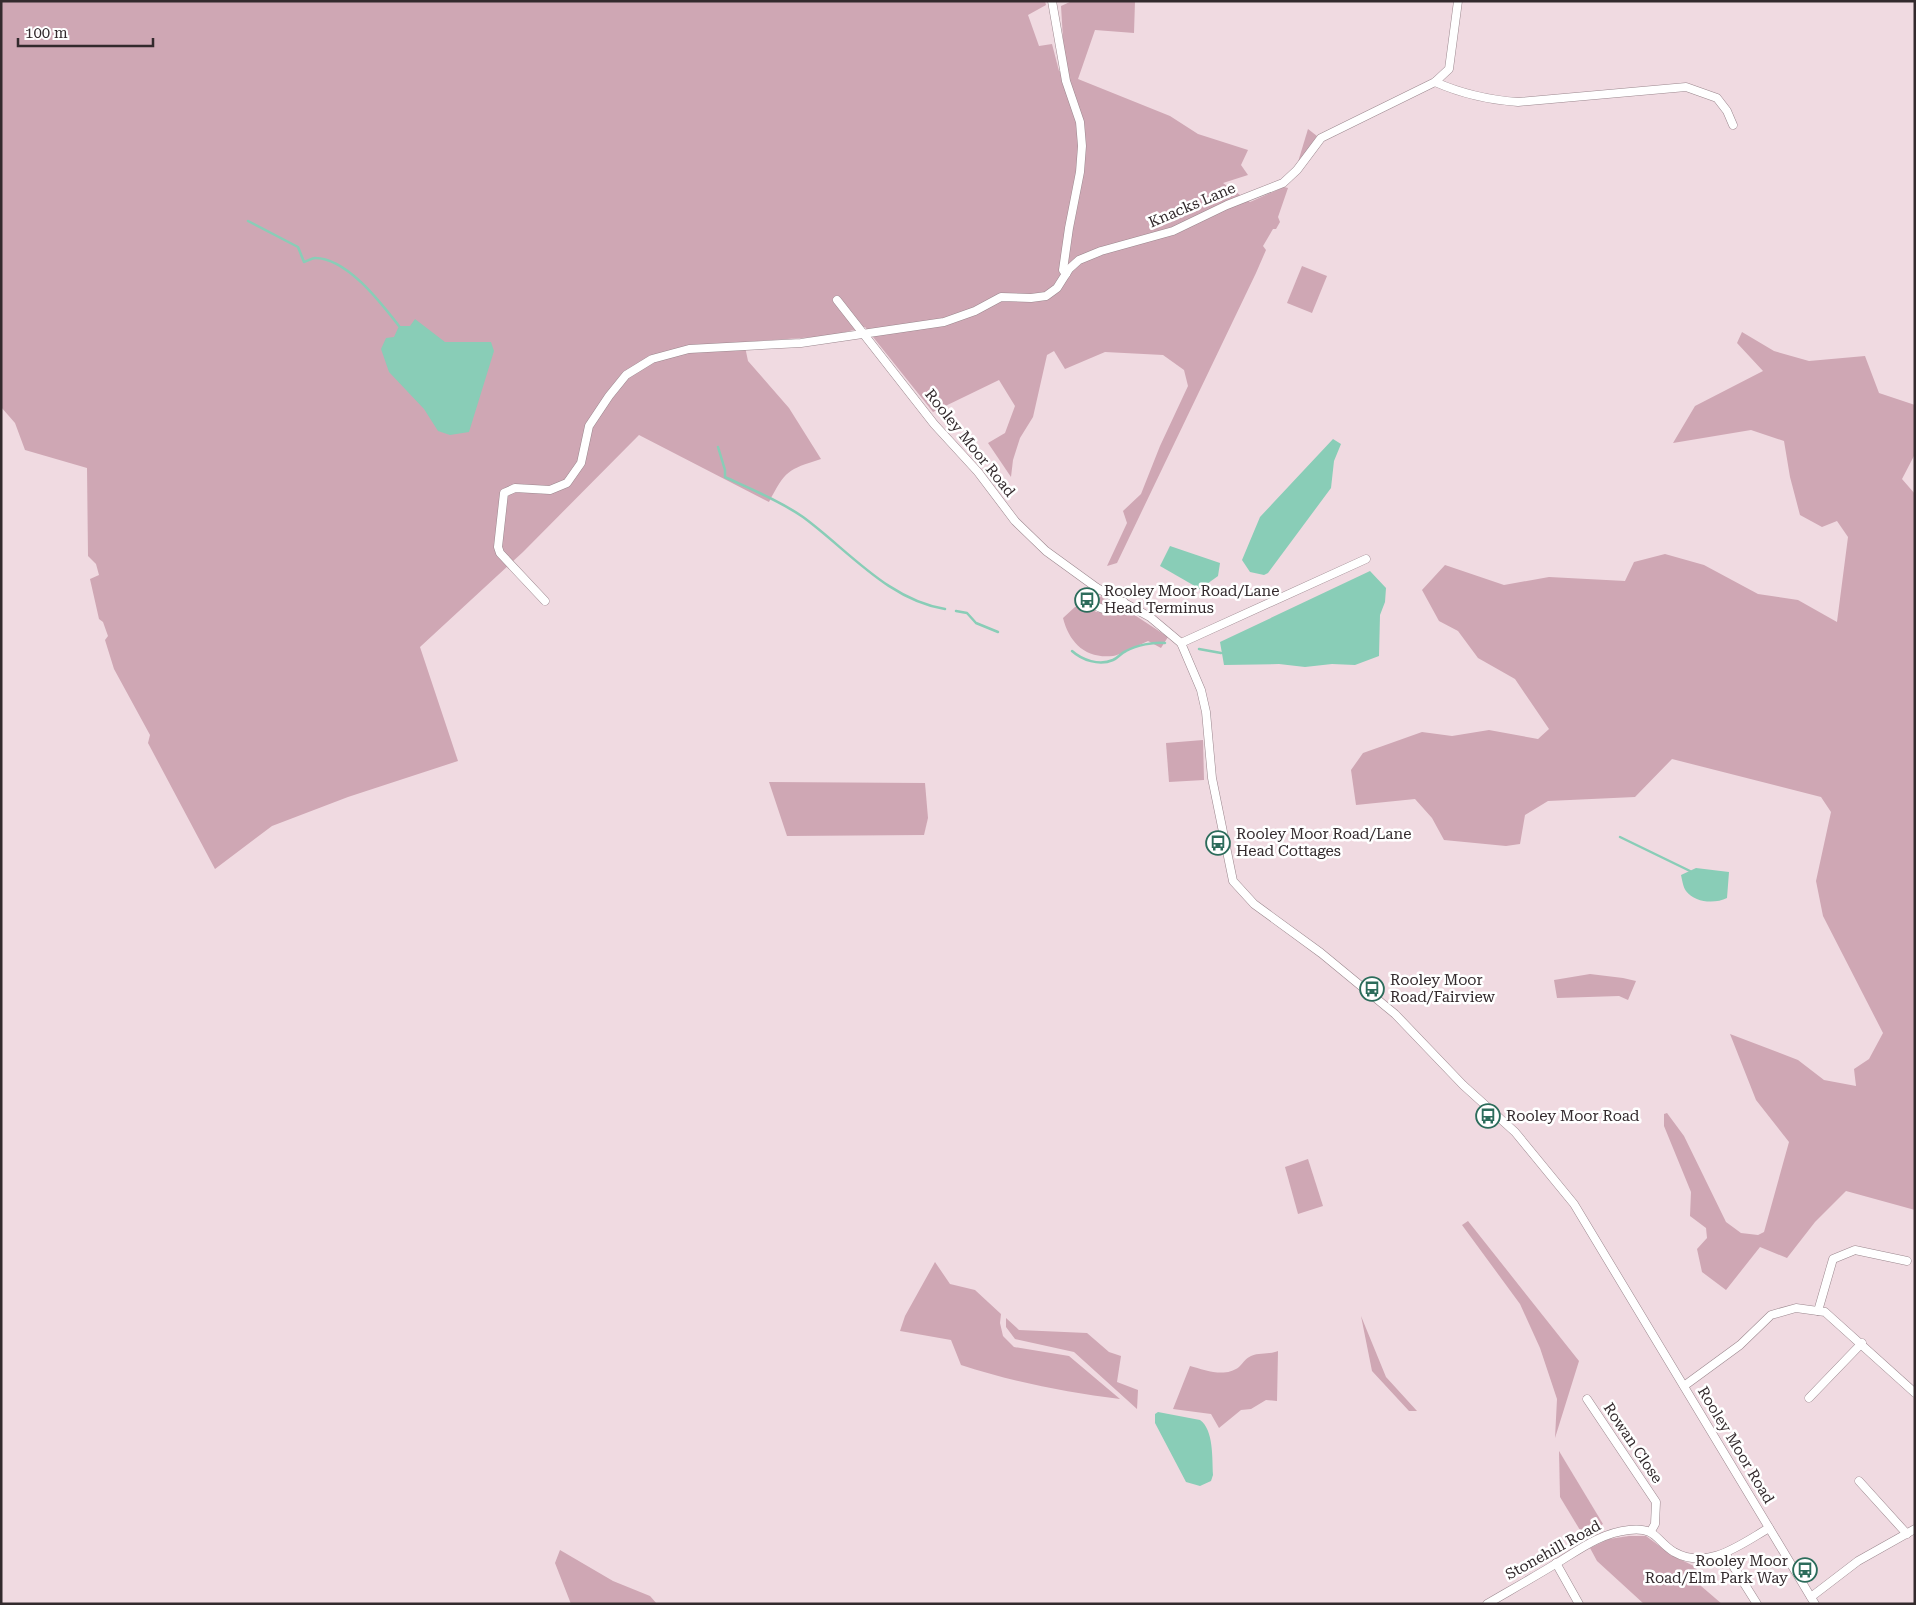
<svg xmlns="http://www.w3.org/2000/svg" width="1916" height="1605" font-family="'Roboto Serif',serif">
<rect width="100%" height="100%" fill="#f0dae1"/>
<g fill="#cfa7b4">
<path d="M1,1H1045L1046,5L1028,15L1039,46L1052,44L1059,71L1068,75L1064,55L1061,6L1072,1H1135L1134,33L1095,30L1078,79L1170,116L1198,134L1248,150L1241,165L1248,175L1223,183L1250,202L1284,187L1288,188L1278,217L1280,222L1276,229H1273L1263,246L1266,250L1256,273L1117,563L1107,566L1127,523L1123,511L1141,494L1160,446L1188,386L1184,370L1163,355L1105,352L1065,369L1054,351L1047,355L1033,417L1020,438L1013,460L1011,477L988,443L1005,433L1015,406L999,380L933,412L865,327L830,336L744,342L748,361L789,408L821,459C787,470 786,470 769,502L639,435L523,552L420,647L458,761L348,797L272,826L215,869L148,743L150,735L114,669L105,640L108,636L103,622L99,619L90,579L99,575L96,564L88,556L87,468L25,450L15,423L1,407Z"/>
<polygon points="1308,129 1317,136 1299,163 1298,162"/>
<polygon points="1302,266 1327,276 1312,313 1287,303"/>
<polygon points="1742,332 1774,351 1809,361 1865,356 1879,393 1915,405 1915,454 1902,479 1915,494 1915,1210 1846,1191 1815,1222 1787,1258 1760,1247 1726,1290 1702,1272 1697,1249 1707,1238 1706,1228 1690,1216 1691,1192 1664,1126 1664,1114 1667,1113 1684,1136 1726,1222 1741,1233 1758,1235 1764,1232 1789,1142 1756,1100 1730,1034 1798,1060 1824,1080 1856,1086 1854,1069 1869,1059 1883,1033 1823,916 1816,881 1831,812 1821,797 1672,759 1635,797 1548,801 1525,815 1520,844 1506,846 1444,840 1432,818 1415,799 1356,805 1351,770 1363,753 1422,732 1452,736 1489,730 1538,739 1549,729 1515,679 1478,658 1458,631 1439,621 1422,590 1445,565 1504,585 1549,577 1625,581 1634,562 1665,554 1704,565 1758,594 1798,600 1837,622 1848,537 1837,521 1822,527 1800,515 1790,477 1784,441 1751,430 1673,443 1695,406 1763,371 1737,343"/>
<polygon points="1101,596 1114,603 1114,604 1101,605 1098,600"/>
<path d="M1086,603L1096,612L1133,614L1168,637L1161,648L1148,641C1141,644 1120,655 1113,656C1085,659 1069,642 1063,618L1075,607Z"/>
<polygon points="1203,740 1204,780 1169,782 1166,743"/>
<polygon points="769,782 925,783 928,818 924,835 787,836"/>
<polygon points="1590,974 1623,978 1636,981 1628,1000 1619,996 1557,998 1554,980"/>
<polygon points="1308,1159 1323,1206 1298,1214 1285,1167"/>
<polygon points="1468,1221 1579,1361 1555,1438 1557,1399 1540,1348 1520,1304 1462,1225"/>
<path d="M935,1262L950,1284L975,1290L1001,1314L1000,1323L1003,1336L1014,1347L1069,1356L1120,1399C1066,1392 1013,1382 961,1365L951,1340L900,1331L905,1316Z"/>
<polygon points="1361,1316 1386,1377 1417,1411 1409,1411 1372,1371"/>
<polygon points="1006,1318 1019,1330 1087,1333 1109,1352 1121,1356 1117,1382 1138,1390 1137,1409 1074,1352 1015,1339 1006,1327"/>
<path d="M1278,1351L1277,1401L1266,1400L1251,1409L1241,1410L1219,1428L1211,1414L1173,1409L1190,1366C1205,1370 1225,1378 1239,1367C1243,1363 1246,1358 1251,1356C1260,1352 1269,1355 1278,1351Z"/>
<polygon points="1559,1451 1603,1524 1583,1535 1560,1497"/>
<polygon points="1629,1536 1646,1536 1673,1556 1696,1567 1701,1586 1722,1604 1644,1604 1597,1561 1590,1548 1609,1539"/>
<polygon points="560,1550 613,1581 650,1596 657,1604 571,1604 555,1563"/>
</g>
<g fill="#89cdb7">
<polygon points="415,319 445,342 491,342 494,351 469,432 450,435 438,431 424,409 389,372 381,349 386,338 394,337 399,326 410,326"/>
<polygon points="1333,439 1341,444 1334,461 1331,488 1268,573 1264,575 1250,572 1242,560 1260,517"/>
<polygon points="1170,546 1220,563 1218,576 1200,589 1160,566"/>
<polygon points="1370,571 1386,588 1385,602 1380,615 1379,656 1355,665 1332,664 1305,667 1279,664 1224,665 1220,642"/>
<path d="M1696,868L1729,872L1727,898C1715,904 1695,903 1686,891C1683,887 1682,879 1681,875Z"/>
<path d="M1158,1412L1200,1420C1214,1430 1212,1459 1213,1475L1211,1481L1200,1486L1186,1482L1155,1423V1414Z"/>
</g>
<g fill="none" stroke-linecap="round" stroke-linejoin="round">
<g stroke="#89cdb7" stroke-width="2.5">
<path d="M248,221L298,247L304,262C308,261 312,258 315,258C347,258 381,303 399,326"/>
<path d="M718,447L725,470V477C751,489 780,501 803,517C848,550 888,600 945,609"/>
<polyline points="956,611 967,613 976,623 998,632"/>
<polyline points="1199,649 1221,653"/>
<path d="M1072,651C1082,660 1099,666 1113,660C1118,658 1121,653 1126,651C1137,645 1153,642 1165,643"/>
<polyline points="1620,837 1690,871"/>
</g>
<g stroke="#9b878e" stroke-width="9">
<g id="minor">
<polyline points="1052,1 1066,81 1080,122 1082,146 1080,172 1069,228 1063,270 1066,274"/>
<path d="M1435,82C1460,93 1490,100 1518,102L1686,87L1717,98L1727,111L1733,125"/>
<polyline points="837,300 934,424 978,472 1015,521 1046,551 1097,588"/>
<polyline points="545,601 500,553 498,547 504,493 515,488 550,490 567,483 581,463 589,426 609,396 626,375 652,359 689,349 801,343 944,322 975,311 1001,297 1031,298 1046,296 1057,288 1069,269 1079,260 1101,251 1173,231 1227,205 1283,183 1297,170 1321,138 1435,82 1449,69 1458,1"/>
<path d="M1124,602L1117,609C1106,610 1097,610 1091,600L1097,588L1150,617L1181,643L1201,690L1206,712L1212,778L1233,881L1254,904L1321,953L1395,1014L1463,1085L1515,1132L1574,1204L1815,1604"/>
<polyline points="1181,643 1366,559"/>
<polyline points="1818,1311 1833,1259 1855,1250 1907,1261"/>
<polyline points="1684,1386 1740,1345 1771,1315 1796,1308 1825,1312 1915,1393"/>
<polyline points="1809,1398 1862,1343"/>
<polyline points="1587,1399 1656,1502 1655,1524 1651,1531"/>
<polyline points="1859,1481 1907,1534"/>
<polyline points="1725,1553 1757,1604"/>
<polyline points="1556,1563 1579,1604"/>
<polyline points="1811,1597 1858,1561 1915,1529"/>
<path d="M1487,1604C1511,1590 1534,1577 1557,1563C1580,1549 1601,1533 1629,1530C1657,1527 1655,1540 1674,1552C1708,1571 1741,1544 1769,1528"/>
</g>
</g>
<use href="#minor" stroke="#fff" stroke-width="8"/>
</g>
<defs>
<g id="bus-ring" transform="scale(1.25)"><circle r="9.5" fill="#fff" stroke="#2c6c5b" stroke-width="1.5"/><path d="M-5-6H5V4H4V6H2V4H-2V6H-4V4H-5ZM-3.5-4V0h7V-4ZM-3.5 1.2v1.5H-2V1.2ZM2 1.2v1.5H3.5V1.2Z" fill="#2c6c5b"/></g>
</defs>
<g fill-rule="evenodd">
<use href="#bus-ring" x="1087" y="600"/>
<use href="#bus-ring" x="1218" y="843"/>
<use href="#bus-ring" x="1372" y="989"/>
<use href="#bus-ring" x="1488" y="1116"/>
<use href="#bus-ring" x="1805" y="1570"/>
</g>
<g text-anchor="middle" stroke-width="5" stroke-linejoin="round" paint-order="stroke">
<g font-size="15" fill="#332a2d" stroke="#fff">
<text transform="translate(1192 205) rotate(-23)" y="5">Knacks Lane</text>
<text transform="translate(970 443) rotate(51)" y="5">Rooley Moor Road</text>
<text transform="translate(1633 1443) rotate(56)" y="5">Rowan Close</text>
<text transform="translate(1736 1445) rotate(59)" y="5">Rooley Moor Road</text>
<text transform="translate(1553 1550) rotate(-29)" y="5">Stonehill Road</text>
</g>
<g font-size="15" fill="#332a2d" stroke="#fff" text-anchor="start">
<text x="1104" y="596">Rooley Moor Road/Lane<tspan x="1104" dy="17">Head Terminus</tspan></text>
<text x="1236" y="839">Rooley Moor Road/Lane<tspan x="1236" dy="17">Head Cottages</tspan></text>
<text x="1390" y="985">Rooley Moor<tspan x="1390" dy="17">Road/Fairview</tspan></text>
<text x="1506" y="1121">Rooley Moor Road</text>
<text x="1788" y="1566" text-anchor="end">Rooley Moor<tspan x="1788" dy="17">Road/Elm Park Way</tspan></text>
</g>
</g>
<rect width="1916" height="1605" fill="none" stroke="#332a2d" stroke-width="5"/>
<path d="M18 38v8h135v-8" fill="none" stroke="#332a2d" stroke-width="2.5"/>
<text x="25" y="38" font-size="15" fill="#332a2d" stroke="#ffffff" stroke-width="4" paint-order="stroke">100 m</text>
</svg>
